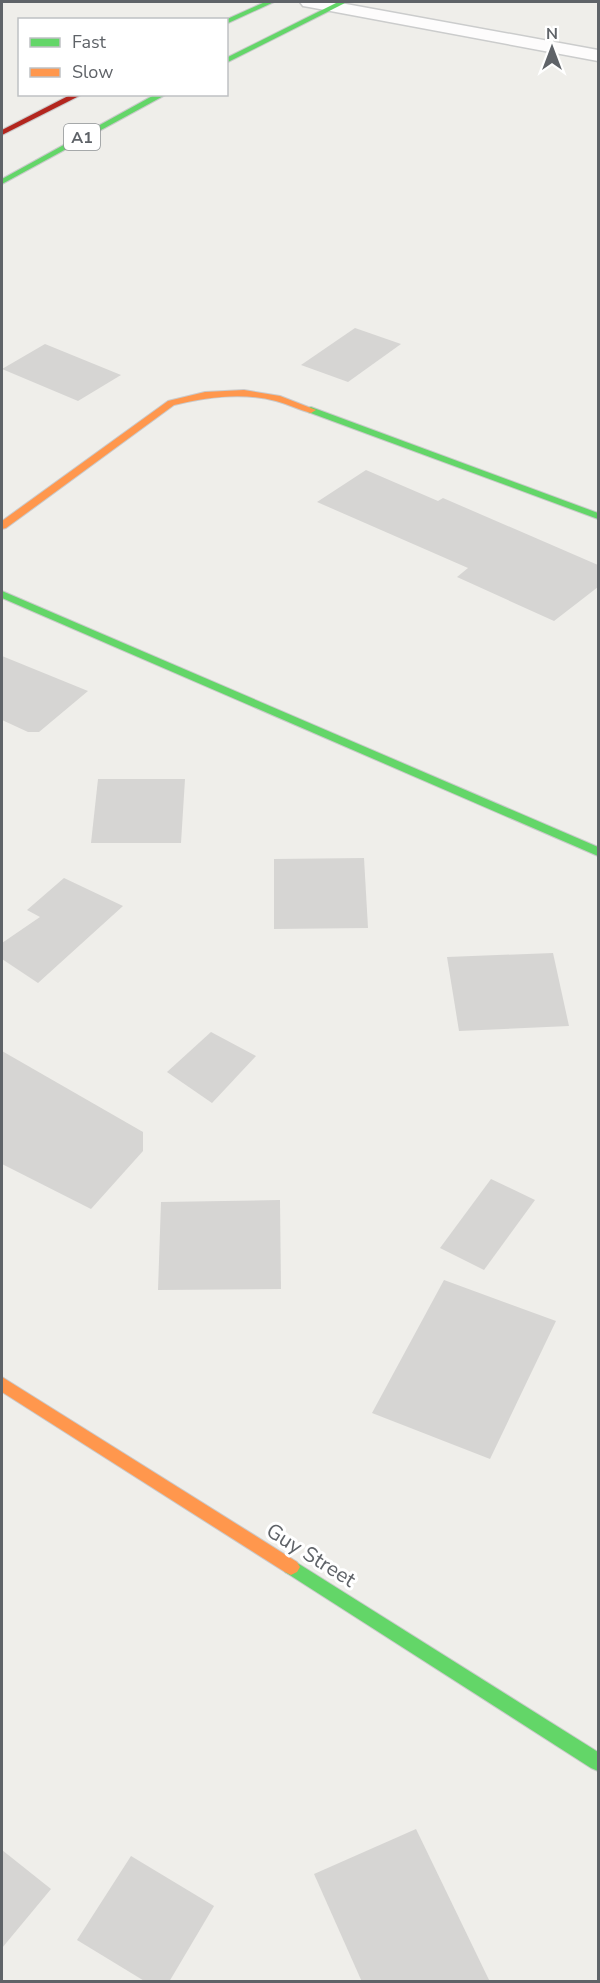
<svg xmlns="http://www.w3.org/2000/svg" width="600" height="1983" font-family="'Nunito Sans',sans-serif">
<rect width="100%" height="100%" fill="#efeeea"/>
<g fill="#d6d5d3">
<polygon points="355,328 401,344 348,382 301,365"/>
<polygon points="45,344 121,375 78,401 2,369"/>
<polygon points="366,470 438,501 443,498 598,565 598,587 554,621 457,577 468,568 317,502"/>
<polygon points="2,656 88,691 39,732 28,732 2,720"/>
<polygon points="98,779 185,779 181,843 91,843"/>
<polygon points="364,858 368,928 274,929 274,859"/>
<polygon points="64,878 123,906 38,983 2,959 2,943 40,917 27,910"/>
<polygon points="553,953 569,1026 459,1031 447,957"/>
<polygon points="211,1032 256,1056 212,1103 167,1072"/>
<polygon points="2,1051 143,1132 143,1151 91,1209 2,1164"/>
<polygon points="491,1179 535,1200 484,1270 440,1248"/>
<polygon points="280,1200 281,1289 158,1290 161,1202"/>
<polygon points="444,1280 556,1321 490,1459 372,1413"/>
<polygon points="416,1829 490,1982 362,1982 314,1874"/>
<polygon points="2,1850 51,1889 2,1948"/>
<polygon points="131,1856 214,1906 169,1982 146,1982 77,1940"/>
</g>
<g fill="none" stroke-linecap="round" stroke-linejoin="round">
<g stroke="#cbcccc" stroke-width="3">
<polygon id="street" points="300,2 335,2 598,50 598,61 309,7 303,6"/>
</g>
<g stroke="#cacacb" stroke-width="2">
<g id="fast">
<polygon points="265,2 274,2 226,24 225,20"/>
<polygon points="338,2 347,2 226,63 226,58"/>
<polygon points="156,94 167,94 2,184 2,179"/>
<polygon points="311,407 598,513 598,519 308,412 308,408"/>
<polygon points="2,591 598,847 598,856 2,598"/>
<polygon points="291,1559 598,1752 598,1771 591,1768 285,1572 282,1567 285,1562"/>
</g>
</g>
<g stroke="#cacacb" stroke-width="2">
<g id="slow">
<path d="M244,390L280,396L316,410L311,413C299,410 288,404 276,401C242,392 208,397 174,405L6,528L2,529V521L168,401L205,392Z"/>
<polygon points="2,1377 297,1562 300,1567 297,1572 291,1575 285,1572 2,1392"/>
</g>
</g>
<g stroke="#cacacb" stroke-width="2">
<polygon id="jam" points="72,94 83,94 2,135 2,130"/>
</g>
<use href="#street" fill="#fdfcfc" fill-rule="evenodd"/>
<use href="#fast" fill="#63d668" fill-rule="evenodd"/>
<use href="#slow" fill="#ff974d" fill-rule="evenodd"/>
<use href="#jam" fill="#b3261e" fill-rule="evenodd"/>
</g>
<g text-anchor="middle" stroke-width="6" stroke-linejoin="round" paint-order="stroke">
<rect fill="#fff" stroke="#8f9295" stroke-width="1.5" x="64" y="124" width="36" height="26" rx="4.5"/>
<g font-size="16" font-weight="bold" fill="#5f6368">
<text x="82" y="143">A1</text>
</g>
<g font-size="21" fill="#5f6368" stroke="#fff">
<text transform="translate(311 1555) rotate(32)" y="7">Guy Street</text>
</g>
</g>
<rect width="600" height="1983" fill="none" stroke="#5f6368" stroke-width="6"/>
<rect x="18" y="18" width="210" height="78" fill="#ffffff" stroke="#bfc1c3" stroke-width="1.5"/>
<rect x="30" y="38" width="30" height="9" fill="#63d668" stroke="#bfc1c3" stroke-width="1.5"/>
<text x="72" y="48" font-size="18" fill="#5f6368">Fast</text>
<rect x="30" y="68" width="30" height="9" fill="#ff974d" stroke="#bfc1c3" stroke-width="1.5"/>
<text x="72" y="78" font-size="18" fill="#5f6368">Slow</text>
<g transform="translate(552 48)" stroke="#ffffff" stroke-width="4.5" paint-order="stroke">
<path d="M0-4.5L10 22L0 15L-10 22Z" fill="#5f6368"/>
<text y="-9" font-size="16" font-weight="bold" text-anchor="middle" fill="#5f6368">N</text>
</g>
</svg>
